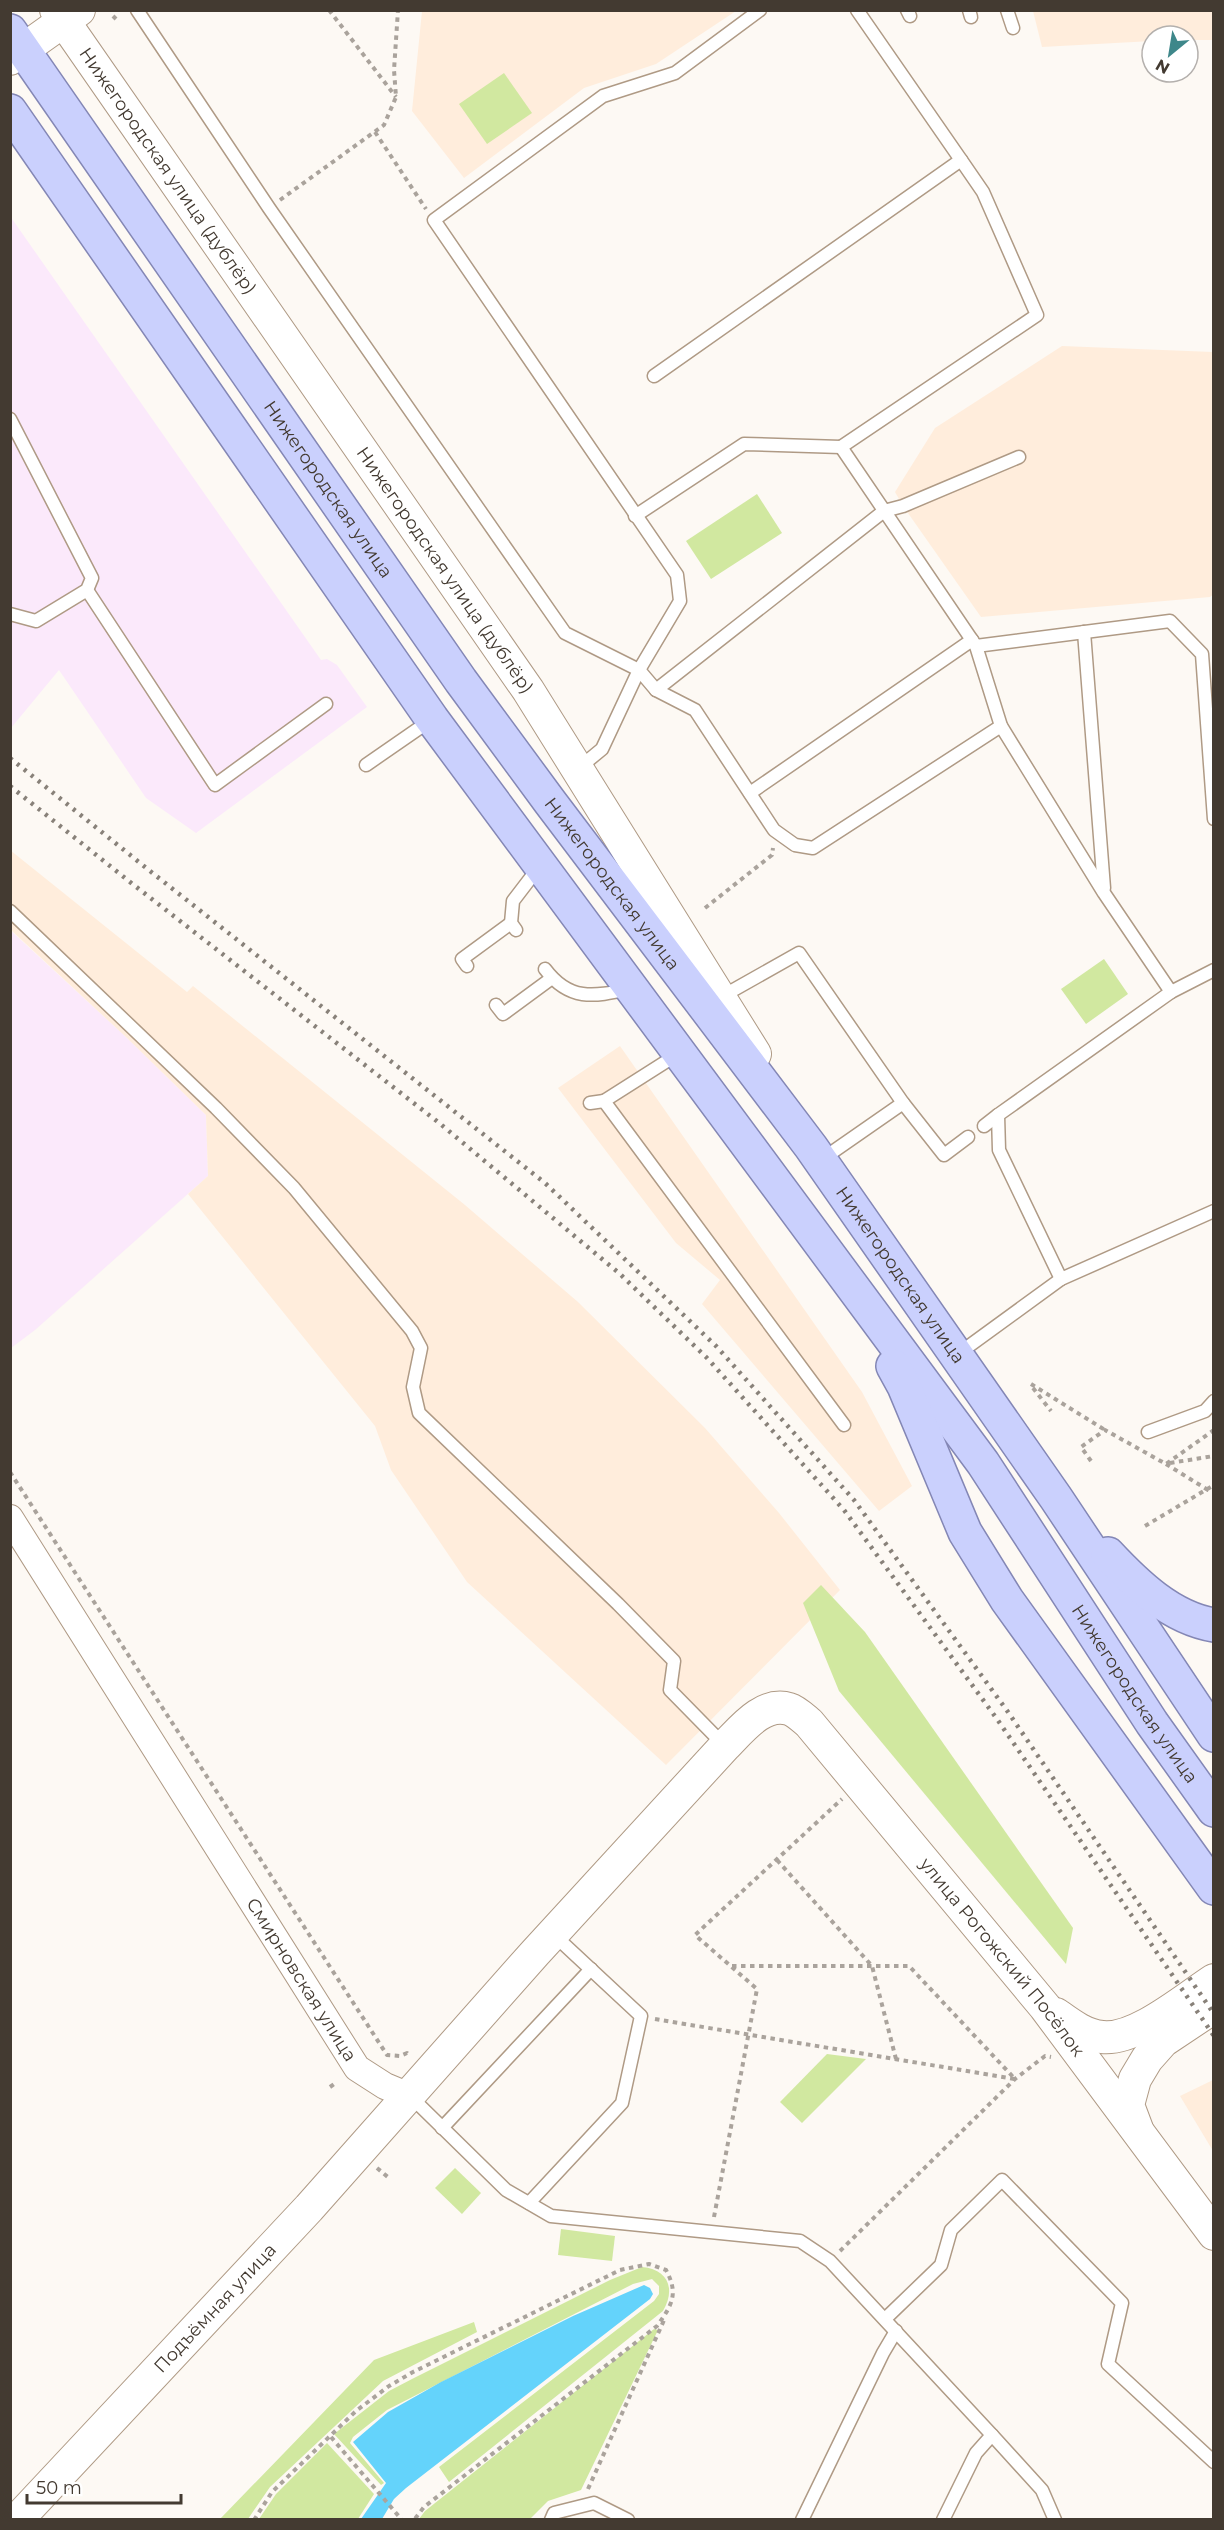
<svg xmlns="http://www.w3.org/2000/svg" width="1224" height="2530" font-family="Montserrat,sans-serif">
<rect width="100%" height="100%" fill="#fdf9f4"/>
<g fill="#fbe9fb">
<polygon points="10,216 321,660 327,659 337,665 367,707 196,833 146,798 59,670 11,728"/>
<polygon points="10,930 126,1037 206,1115 208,1176 35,1330 11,1348"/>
</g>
<g fill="#ffeddc">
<polygon points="422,11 736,11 656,64 584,88 464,178 412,111"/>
<polygon points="1033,11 1213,11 1213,40 1188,40 1188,36 1152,36 1152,41 1042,47"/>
<polygon points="1062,346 1213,352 1214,594 1210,597 981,617 903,506 895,492 935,428"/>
<polygon points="10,850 187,992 193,986 465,1205 578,1302 705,1428 779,1513 840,1590 666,1765 467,1582 391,1470 375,1426 188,1194 208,1176 206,1115 126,1037 11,930"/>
<polygon points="620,1046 862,1392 912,1486 879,1511 702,1304 720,1280 676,1243 558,1088"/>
<polygon points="1213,2080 1213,2151 1180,2096"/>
</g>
<g fill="#d1e8a0">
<polygon points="504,73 532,113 487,144 459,104"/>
<polygon points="757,494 782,533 711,579 686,541"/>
<polygon points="1104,959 1128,994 1086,1024 1061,989"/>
<polygon points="821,1585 865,1632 1073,1928 1066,1964 839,1691 803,1603"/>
<polygon points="827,2054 866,2059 802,2123 780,2102"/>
<polygon points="455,2168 481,2193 462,2214 435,2188"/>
<polygon points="561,2229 615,2236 612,2261 558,2255"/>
<path d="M642,2267C668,2269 676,2289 663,2311L449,2482L439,2467L654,2301L659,2294V2286L652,2279L633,2284L387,2410L353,2437L350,2443L384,2483L381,2485L334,2434L389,2391L412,2379L610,2280Z"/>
<polygon points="474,2322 477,2332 383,2381 270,2487 248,2519 220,2519 374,2360"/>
<polygon points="654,2329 658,2330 581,2490 548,2501 530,2519 419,2519 425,2511"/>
<polygon points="327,2443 374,2494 358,2519 259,2519 276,2494"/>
</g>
<polygon fill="#64d3fb" points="644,2285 650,2288 653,2294 650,2299 406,2488 394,2499 382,2519 361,2519 386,2483 353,2442 388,2412 441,2382 573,2316"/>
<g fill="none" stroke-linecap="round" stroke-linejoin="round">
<g stroke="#af9a85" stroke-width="15">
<g id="service">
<polyline points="137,10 269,208 565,633 639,670 656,690 695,710 774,830 795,845 813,848 1001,726"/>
<polyline points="907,10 910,16"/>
<polyline points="969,10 971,17"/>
<polyline points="1007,10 1013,28"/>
<polyline points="961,160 983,192 1037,315 841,447 976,646 1001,726 1104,893 1171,992 1214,970"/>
<polyline points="654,376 961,160 857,10"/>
<polyline points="10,419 92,578 87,590 36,621 10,614"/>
<polyline points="635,516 744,444 841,447"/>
<polyline points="87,590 215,785 326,704"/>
<polyline points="1084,632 1104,888"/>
<polyline points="976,646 1170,621 1202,654 1214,819"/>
<polyline points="656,690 884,511 903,506 1019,457"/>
<polyline points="366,765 431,720"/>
<polyline points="579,768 602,749 639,670 680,601 677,575 434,220 603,96 675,73 760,10"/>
<polyline points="750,793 972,640"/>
<polyline points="10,911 216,1108 294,1188 412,1331 421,1348 413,1387 419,1413 618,1604 674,1661 670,1690 724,1745"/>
<polyline points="516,930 511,923 513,901 539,867"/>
<polyline points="467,966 462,959 511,923"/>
<path d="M545,969C569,1001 593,997 629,989"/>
<polyline points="721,997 799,953 903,1103 821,1160"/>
<polyline points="496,1005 503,1014 552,978"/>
<polyline points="678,1054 604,1101 844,1425"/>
<polyline points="590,1103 604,1101"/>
<polyline points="903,1103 944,1155 968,1137"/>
<polyline points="984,1126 998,1115"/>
<polyline points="1061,1279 999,1150 998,1115 1171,992"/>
<polyline points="958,1354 1061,1279 1214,1211"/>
<polyline points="1148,1432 1205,1411 1214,1401"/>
<polyline points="410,2096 506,2190 551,2216 800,2241 830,2261 992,2435 976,2453 943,2520"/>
<polyline points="442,2128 591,1969"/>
<polyline points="529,2203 622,2103 641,2016 554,1935"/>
<polyline points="885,2319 941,2265 951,2230 1002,2180 1122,2303 1108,2364 1214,2462"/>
<polyline points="992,2435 1042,2490 1055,2520"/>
<polyline points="551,2520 554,2513 594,2503 628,2520"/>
<polyline points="802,2520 883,2353 896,2331"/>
</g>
</g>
<g stroke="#af9a85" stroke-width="28">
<g id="minor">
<path id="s1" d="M10,1518L357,2068L385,2086L409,2096"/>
</g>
</g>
<g stroke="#af9a85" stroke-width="34">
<g id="tertiary">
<path id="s2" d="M56,10L528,690L755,1054"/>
<polyline points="10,59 79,10"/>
<path d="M1056,2014C1070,2024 1084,2035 1102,2037C1136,2041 1186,1998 1214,1980"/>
<polyline points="1137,2129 1128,2105 1135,2079 1147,2059 1163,2041 1214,2007"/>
<path id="s3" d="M17,2520L309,2208L535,1953L725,1746C741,1730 763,1701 789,1709C796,1711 804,1719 809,1723L1045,2007L1214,2234"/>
</g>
</g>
<g stroke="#8487b5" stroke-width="36">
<g id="primary">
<path id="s4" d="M10,31L461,681L550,802L811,1147L1056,1498L1214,1735"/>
<path id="s5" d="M10,111L432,719L983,1463L1152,1723L1214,1810"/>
<polyline points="893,1366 904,1386 965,1532 1007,1600 1214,1888"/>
<path d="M1108,1554C1136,1584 1171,1618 1214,1625"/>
</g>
</g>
<g stroke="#aaa39c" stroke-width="4" stroke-dasharray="4.5 4.5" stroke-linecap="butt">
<polyline points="329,10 396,97"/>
<polyline points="113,16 116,19"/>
<polyline points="375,132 426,209"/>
<polyline points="280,200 384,125 396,97 394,70 398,10"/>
<polyline points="705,908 772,855 773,848"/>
<polyline points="1031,1384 1105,1430"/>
<polyline points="1033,1388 1051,1411"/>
<polyline points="1091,1461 1081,1447 1105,1430 1166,1464 1214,1430"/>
<polyline points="1170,1463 1214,1456"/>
<polyline points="1166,1464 1208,1490 1214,1490"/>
<polyline points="10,1472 387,2055 400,2056 407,2053 410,2056"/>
<polyline points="1145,1526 1214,1485"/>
<polyline points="777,1860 872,1966 896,2059"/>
<polyline points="732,1966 909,1966 1015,2079"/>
<polyline points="655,2019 1015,2079"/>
<polyline points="330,2087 337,2082"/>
<polyline points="377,2168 389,2178"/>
<polyline points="714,2217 757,1989 695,1935 842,1799"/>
<polyline points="840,2251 1015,2079 1045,2056 1051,2057"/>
<polyline points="331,2437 402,2520"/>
<polyline points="588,2489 665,2318"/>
<path d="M254,2520L272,2492L356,2411L389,2386L413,2372L620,2270L649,2264L666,2270C679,2294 672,2305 657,2326L424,2507L414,2520"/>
</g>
<use href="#service" stroke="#fff" stroke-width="12"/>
<use href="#minor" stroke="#fff" stroke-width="26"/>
<use href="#tertiary" stroke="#fff" stroke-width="32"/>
<use href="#primary" stroke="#cad0fd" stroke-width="33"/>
<g stroke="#888179" stroke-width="4.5" stroke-dasharray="3 6" stroke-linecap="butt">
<polyline points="10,758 150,871 545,1183 716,1346 854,1500 1008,1712 1214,2014"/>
<polyline points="10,786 130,882 438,1122 620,1274 707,1358 844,1510 997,1719 1214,2036"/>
</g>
</g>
<g text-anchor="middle" stroke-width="6" stroke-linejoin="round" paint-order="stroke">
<g font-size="18" fill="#433a31" stroke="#fff">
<text dy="6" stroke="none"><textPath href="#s2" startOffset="196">Нижегородская улица (дублёр)</textPath></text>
<text dy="6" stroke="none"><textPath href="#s4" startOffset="558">Нижегородская улица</textPath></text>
<text dy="6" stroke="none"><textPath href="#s2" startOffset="682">Нижегородская улица (дублёр)</textPath></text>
<text dy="6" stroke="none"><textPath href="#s4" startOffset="1044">Нижегородская улица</textPath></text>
<text dy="6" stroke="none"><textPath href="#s4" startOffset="1530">Нижегородская улица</textPath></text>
<text dy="6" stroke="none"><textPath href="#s5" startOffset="1942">Нижегородская улица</textPath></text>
<text dy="6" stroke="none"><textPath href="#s3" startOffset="1455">улица Рогожский Посёлок</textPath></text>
<text dy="6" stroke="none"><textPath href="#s1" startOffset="546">Смирновская улица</textPath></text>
<text dy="6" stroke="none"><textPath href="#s3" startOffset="290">Подъёмная улица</textPath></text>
</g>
</g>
<rect width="1224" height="2530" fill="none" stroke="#433a31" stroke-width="24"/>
<g transform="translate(1170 54) rotate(210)"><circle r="28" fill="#ffffff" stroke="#b4b0ad" stroke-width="1.5"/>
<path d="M0-4.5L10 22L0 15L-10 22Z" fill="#3e878a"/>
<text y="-9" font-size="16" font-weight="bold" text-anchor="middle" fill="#433a31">N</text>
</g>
<path d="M27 2494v9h154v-9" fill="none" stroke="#433a31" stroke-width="3"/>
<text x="36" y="2494" font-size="18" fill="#433a31" stroke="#ffffff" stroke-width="4.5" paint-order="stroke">50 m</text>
</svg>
